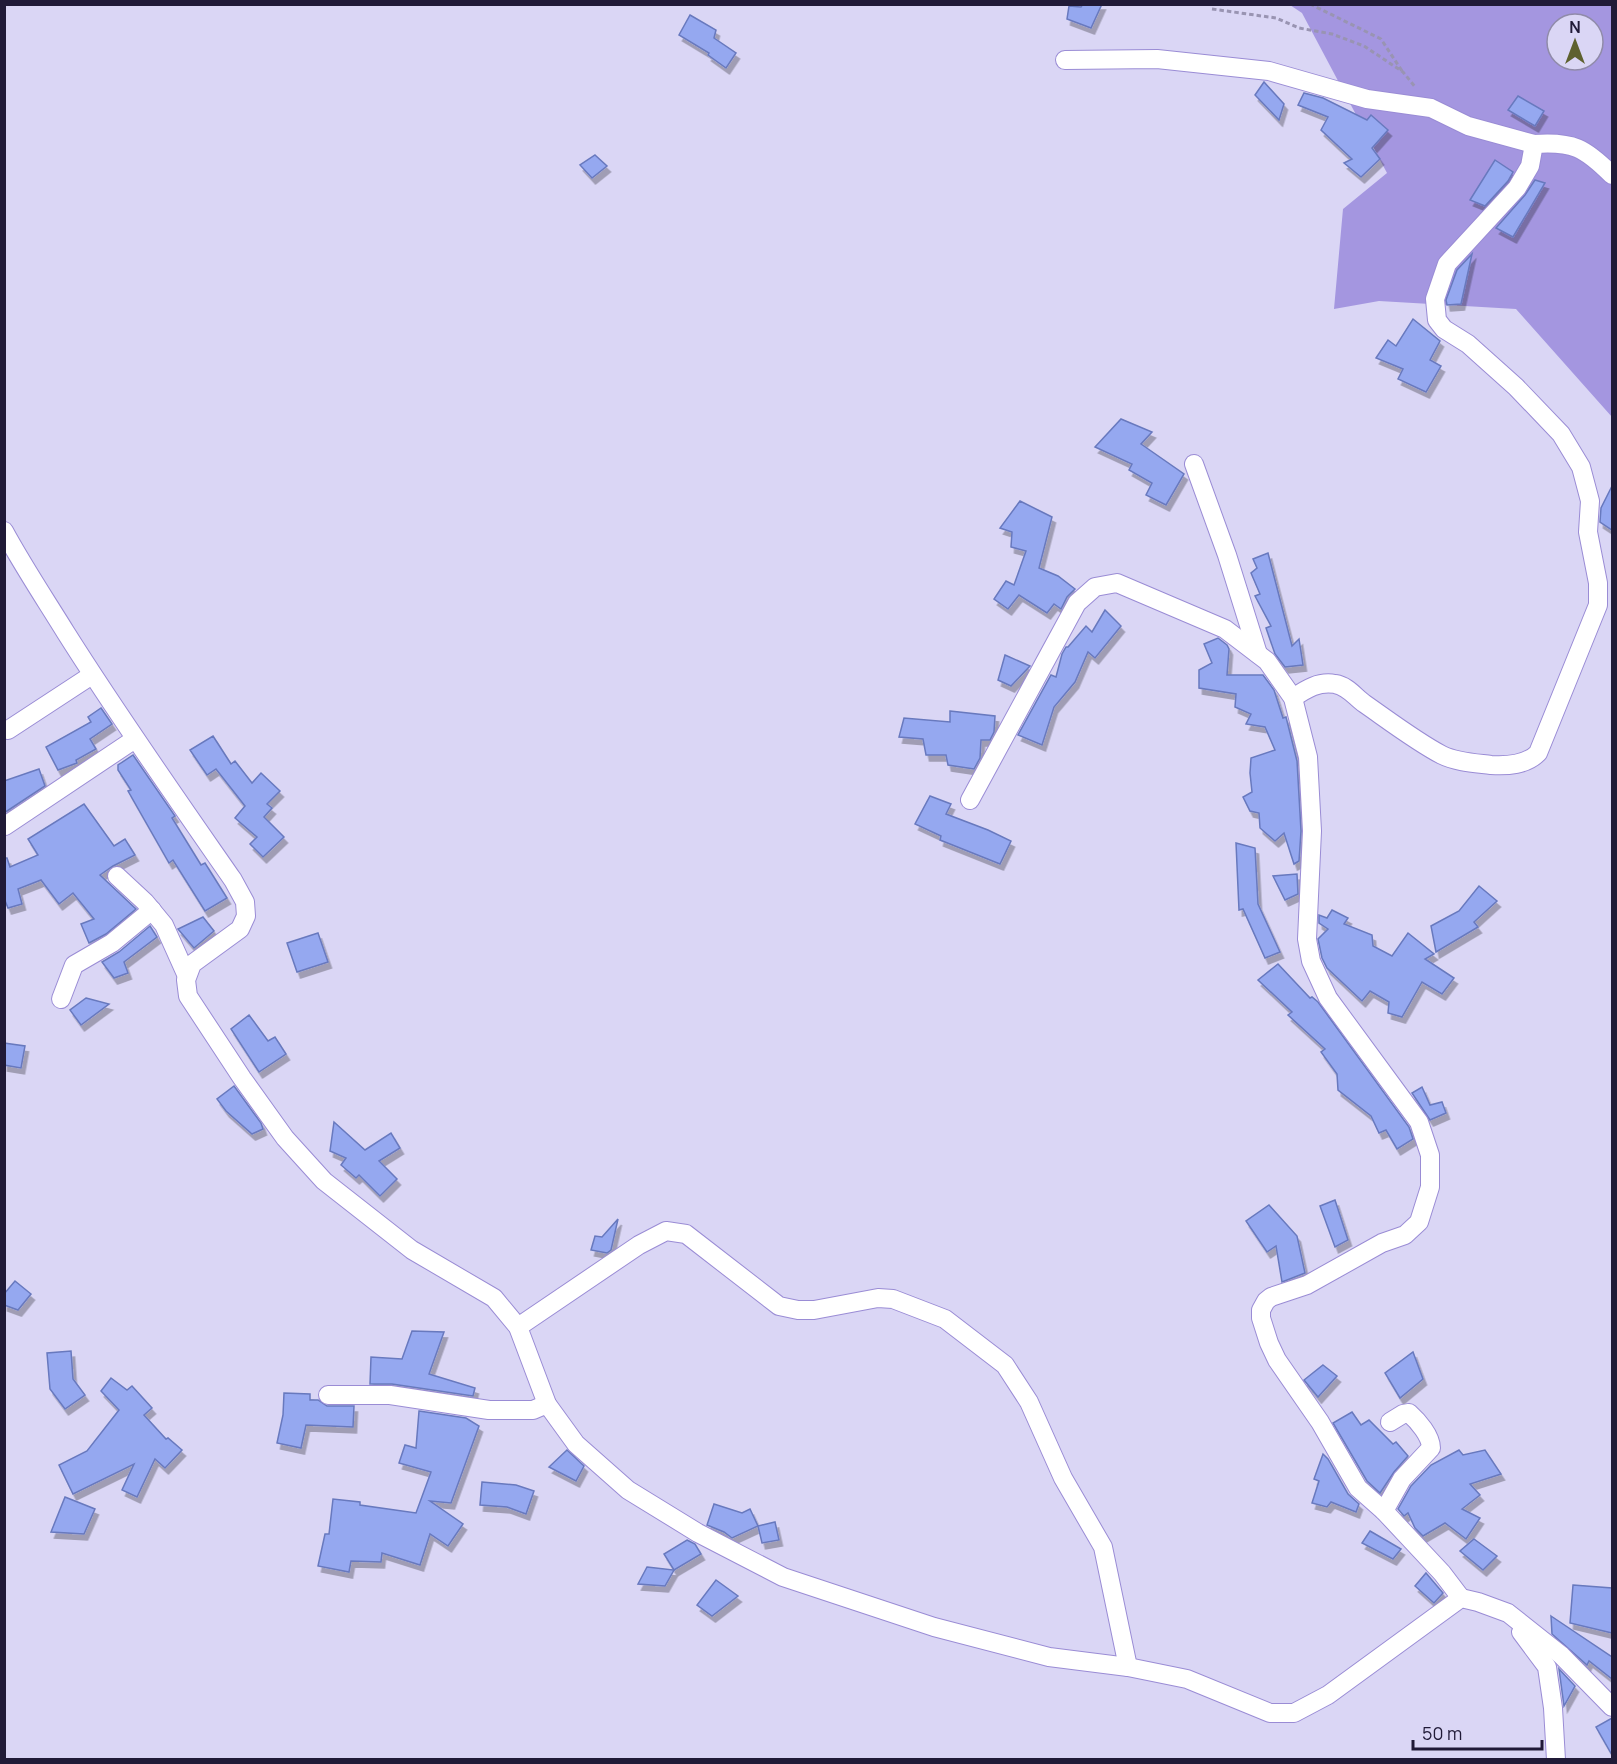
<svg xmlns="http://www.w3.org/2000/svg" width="1617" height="1764" font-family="Manrope,sans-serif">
<defs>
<filter id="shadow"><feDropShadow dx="3.5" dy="6" stdDeviation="0" flood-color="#0004"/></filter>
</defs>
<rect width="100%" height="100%" fill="#dad6f5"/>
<path fill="#a496e0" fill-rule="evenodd" d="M1290,5H1612V417L1516,309L1379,301L1334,309L1343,209L1387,173L1302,13ZM1557,24H1593V60H1557Z"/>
<g fill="#95a8f0" stroke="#6879be" stroke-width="1.5" filter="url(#shadow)">
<polygon points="1083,4 1102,4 1091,28 1067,19 1069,6 1081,7"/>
<polygon points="690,15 716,30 714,38 736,53 726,68 708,55 709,53 679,35"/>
<polygon points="1264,82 1284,104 1279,120 1255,95"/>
<polygon points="1304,93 1323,98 1367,120 1371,115 1388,130 1372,148 1380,159 1361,177 1344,163 1352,159 1321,130 1328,117 1298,105"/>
<polygon points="1518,96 1544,111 1535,126 1508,110"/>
<polygon points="595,155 607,166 592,178 580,165"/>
<polygon points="1495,160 1513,172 1508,181 1485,206 1470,200"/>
<polygon points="1535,180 1545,183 1513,237 1496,228 1525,195"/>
<polygon points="1472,254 1461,304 1447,305 1446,300 1457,270"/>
<polygon points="1413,319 1440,341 1430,360 1441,366 1426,392 1398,379 1403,369 1376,358 1388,340 1396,346"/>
<polygon points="1121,419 1152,432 1141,444 1184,474 1166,505 1146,495 1152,483 1129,470 1132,464 1095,447"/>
<polygon points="1612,486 1612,530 1600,522 1601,508"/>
<polygon points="1020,501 1052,517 1039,568 1058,576 1075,589 1067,597 1061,609 1054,604 1047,613 1019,595 1008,609 994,599 1006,581 1014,585 1026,551 1011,547 1012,532 1000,528"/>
<polygon points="1268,553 1292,646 1299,639 1303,665 1285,667 1275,654 1266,628 1271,626 1255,596 1260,594 1251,573 1257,568 1253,559"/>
<polygon points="1105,610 1121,626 1095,658 1088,652 1075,682 1054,707 1042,745 1018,735 1051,675 1056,677 1062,654 1066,647 1068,647 1086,626 1092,632"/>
<polygon points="1218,638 1227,645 1229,649 1227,675 1263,675 1274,690 1283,718 1286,717 1297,761 1301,831 1299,861 1294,864 1284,833 1275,841 1260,828 1259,813 1250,811 1243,797 1252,792 1250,773 1251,758 1275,750 1265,727 1246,724 1251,714 1235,707 1236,694 1199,688 1199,670 1212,663 1204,644"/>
<polygon points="1005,655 1030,666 1011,686 998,680"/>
<polygon points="101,708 112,724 90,739 96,749 76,760 77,763 58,770 46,747 91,722 88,717"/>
<polygon points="950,711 995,716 994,732 990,740 981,740 980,758 974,769 948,765 946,755 926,755 923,739 899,737 904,718 950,722"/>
<polygon points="213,736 231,764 235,761 252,783 261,773 280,791 267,804 272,808 264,817 284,837 263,857 250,844 257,837 235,818 245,806 216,769 207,775 190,750"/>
<polygon points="133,755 175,816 172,818 201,865 205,863 227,898 205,911 173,860 169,863 128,791 131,790 118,770 118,765"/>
<polygon points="39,769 45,786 4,813 4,781"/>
<polygon points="930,796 951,804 946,814 988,830 1011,841 1000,864 940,840 941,836 915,824"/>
<polygon points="84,804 114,846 125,839 135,855 113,866 100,875 136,909 106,934 89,943 81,924 94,919 73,893 59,904 41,880 18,889 22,904 8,908 4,898 4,858 7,858 10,867 38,855 28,839"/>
<polygon points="1236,843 1255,848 1258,904 1280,952 1265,958 1243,909 1239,910"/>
<polygon points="1297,874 1298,894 1285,900 1273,876"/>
<polygon points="1479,886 1497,901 1474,922 1478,927 1436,952 1431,926 1459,911"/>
<polygon points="1332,910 1348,918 1344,924 1372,935 1373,946 1392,956 1408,933 1434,954 1425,959 1454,978 1442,994 1422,982 1402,1017 1388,1013 1389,1002 1370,991 1362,1001 1327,968 1322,958 1318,939 1328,929 1319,923 1319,915 1327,918"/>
<polygon points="203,917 214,931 194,948 178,929"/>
<polygon points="150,926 157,937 124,962 128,973 114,978 102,962 119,952"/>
<polygon points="318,933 328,962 297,972 287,943"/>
<polygon points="1278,964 1310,998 1312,997 1318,1002 1409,1127 1413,1139 1397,1149 1386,1130 1379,1133 1371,1116 1338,1090 1337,1074 1321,1052 1325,1049 1288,1015 1292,1012 1258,980"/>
<polygon points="86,998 109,1004 81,1025 70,1010"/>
<polygon points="249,1015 268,1041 275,1037 286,1054 259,1072 231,1029"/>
<polygon points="4,1043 25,1046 21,1068 4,1065"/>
<polygon points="234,1086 261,1123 263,1129 252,1134 226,1111 217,1099"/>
<polygon points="1422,1087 1430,1105 1442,1102 1446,1113 1430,1120 1412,1093"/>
<polygon points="334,1122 365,1150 391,1133 400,1148 379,1161 397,1179 380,1196 359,1175 356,1178 341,1165 346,1158 330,1151"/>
<polygon points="1335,1200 1348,1240 1335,1247 1320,1206"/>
<polygon points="1269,1205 1297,1236 1305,1273 1282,1282 1276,1246 1267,1252 1246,1221"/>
<polygon points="618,1219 611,1250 607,1253 591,1250 595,1236 602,1237"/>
<polygon points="15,1281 31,1294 18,1310 4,1305 4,1294"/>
<polygon points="412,1331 444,1332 429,1374 475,1388 473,1396 392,1384 370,1384 371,1357 402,1359"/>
<polygon points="71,1351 73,1379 85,1395 65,1409 50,1389 47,1353"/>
<polygon points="1413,1352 1423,1379 1400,1398 1385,1373"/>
<polygon points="1323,1365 1337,1376 1318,1397 1304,1380"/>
<polygon points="111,1378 127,1390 132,1386 152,1408 144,1415 166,1439 168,1438 182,1450 165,1468 155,1459 137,1497 122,1490 134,1464 73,1494 59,1465 87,1451 119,1410 101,1391"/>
<polygon points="284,1393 310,1394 310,1400 318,1400 327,1406 354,1406 353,1427 306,1425 301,1448 277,1443 283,1415"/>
<polygon points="419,1411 466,1418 479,1426 451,1503 430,1501 463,1524 448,1546 430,1534 420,1565 382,1553 381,1562 351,1561 349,1572 318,1566 325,1534 329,1534 333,1499 360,1502 360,1505 416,1513 431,1472 399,1463 405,1445 416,1448"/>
<polygon points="1352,1412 1361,1425 1369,1420 1393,1444 1396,1442 1408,1456 1394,1472 1380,1493 1367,1481 1333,1423"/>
<polygon points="567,1450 584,1466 576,1481 549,1467"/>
<polygon points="1459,1450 1463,1455 1485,1450 1501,1474 1470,1484 1480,1495 1462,1509 1480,1518 1466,1539 1445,1523 1423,1536 1415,1528 1408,1513 1404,1516 1398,1509 1411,1486 1431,1465"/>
<polygon points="1323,1454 1328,1459 1348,1494 1359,1504 1356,1512 1331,1502 1327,1507 1312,1503 1319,1481 1314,1479"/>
<polygon points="482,1482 516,1485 534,1491 526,1514 507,1507 480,1505"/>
<polygon points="65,1497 95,1509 84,1534 51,1532"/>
<polygon points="714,1504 742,1513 750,1509 758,1526 732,1538 724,1532 707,1525"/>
<polygon points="775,1522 779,1540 762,1543 758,1526"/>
<polygon points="1370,1531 1401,1549 1393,1559 1362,1543"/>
<polygon points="1474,1539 1497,1556 1483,1570 1460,1551"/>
<polygon points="687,1540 695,1544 701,1554 674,1570 664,1554"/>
<polygon points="647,1567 674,1570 665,1586 638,1584"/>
<polygon points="1426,1573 1443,1593 1434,1603 1415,1586"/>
<polygon points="716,1580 738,1596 712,1616 697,1605"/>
<polygon points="1573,1585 1612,1588 1612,1633 1570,1623"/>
<polygon points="1551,1616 1612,1657 1612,1679 1589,1661 1587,1665 1552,1634"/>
<polygon points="1559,1669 1575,1686 1564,1706"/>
<polygon points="1612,1718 1612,1755 1596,1727"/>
</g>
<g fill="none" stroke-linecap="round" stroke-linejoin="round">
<g stroke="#9a8cd5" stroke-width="20">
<g id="minor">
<polyline points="1065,60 1157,59 1269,71 1367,99 1431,108 1468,126 1534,144"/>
<polyline points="1194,464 1227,555 1258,654"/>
<path d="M4,531C23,566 45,599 66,633C119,717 176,798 233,880L245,902L246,916L240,929L192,964L186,980L188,996L242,1078L285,1138L324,1181L412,1250L494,1298L518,1327L547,1404L576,1444L628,1490L698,1533L783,1577L934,1627L1049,1657L1128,1667L1187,1679L1270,1713H1294L1328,1695L1461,1598L1478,1602L1508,1613L1561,1655L1612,1707"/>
<path d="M1293,698C1306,689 1319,681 1335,684C1348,686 1355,697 1365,704C1388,720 1417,742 1442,755C1456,762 1475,763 1491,765C1508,766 1526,765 1538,753L1598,605V583L1588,532L1590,501L1581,467L1561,434L1516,387L1468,344L1444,329L1437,320L1435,299L1447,264L1517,188L1530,166L1534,144C1573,141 1585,148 1612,175"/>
<polyline points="8,730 92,675"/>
<polyline points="970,800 1077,603 1095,587 1117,583 1225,629 1267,661 1293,698 1308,757 1312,831 1307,939 1311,961 1328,998 1419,1122 1430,1155 1430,1187 1419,1222 1405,1235 1382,1243 1307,1285 1271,1297 1266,1301 1261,1310 1261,1318 1269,1343 1277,1360 1320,1422 1358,1488 1384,1511 1442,1573 1461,1598"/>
<polyline points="5,826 135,739"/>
<polyline points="117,876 145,902 164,925 186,974"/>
<polyline points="61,999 74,965 112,943 152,910"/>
<polyline points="518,1327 639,1245 666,1231 686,1234 779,1306 798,1310 814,1310 878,1298 893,1299 945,1319 1005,1365 1029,1402 1063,1478 1103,1547 1128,1667"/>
<polyline points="328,1395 390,1395 489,1410 533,1410 547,1404"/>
<path d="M1384,1511L1402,1479L1431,1448C1431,1436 1418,1421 1409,1413L1403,1414L1390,1422"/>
<polyline points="1521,1632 1547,1667 1553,1708 1556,1760"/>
</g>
</g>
<g stroke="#9994b2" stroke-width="3" stroke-dasharray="4.5 3" stroke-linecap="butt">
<polyline points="1310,4 1381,39 1402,71"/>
<polyline points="1212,9 1276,18 1299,28 1332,34 1364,46 1403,72 1416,88"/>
</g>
<use href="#minor" stroke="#fff" stroke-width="18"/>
</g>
<rect width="1617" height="1764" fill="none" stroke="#201a37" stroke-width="12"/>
<g transform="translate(1575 42)"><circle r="28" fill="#dad6f5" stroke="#908ba9" stroke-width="1.5"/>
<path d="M0-4.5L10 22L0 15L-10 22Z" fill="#5e612f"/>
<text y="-9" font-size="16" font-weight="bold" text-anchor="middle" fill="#201a37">N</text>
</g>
<path d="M1413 1740v9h129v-9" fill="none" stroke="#201a37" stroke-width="3"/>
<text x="1422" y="1740" font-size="18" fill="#201a37" stroke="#dad6f5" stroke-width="4.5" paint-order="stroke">50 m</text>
</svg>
